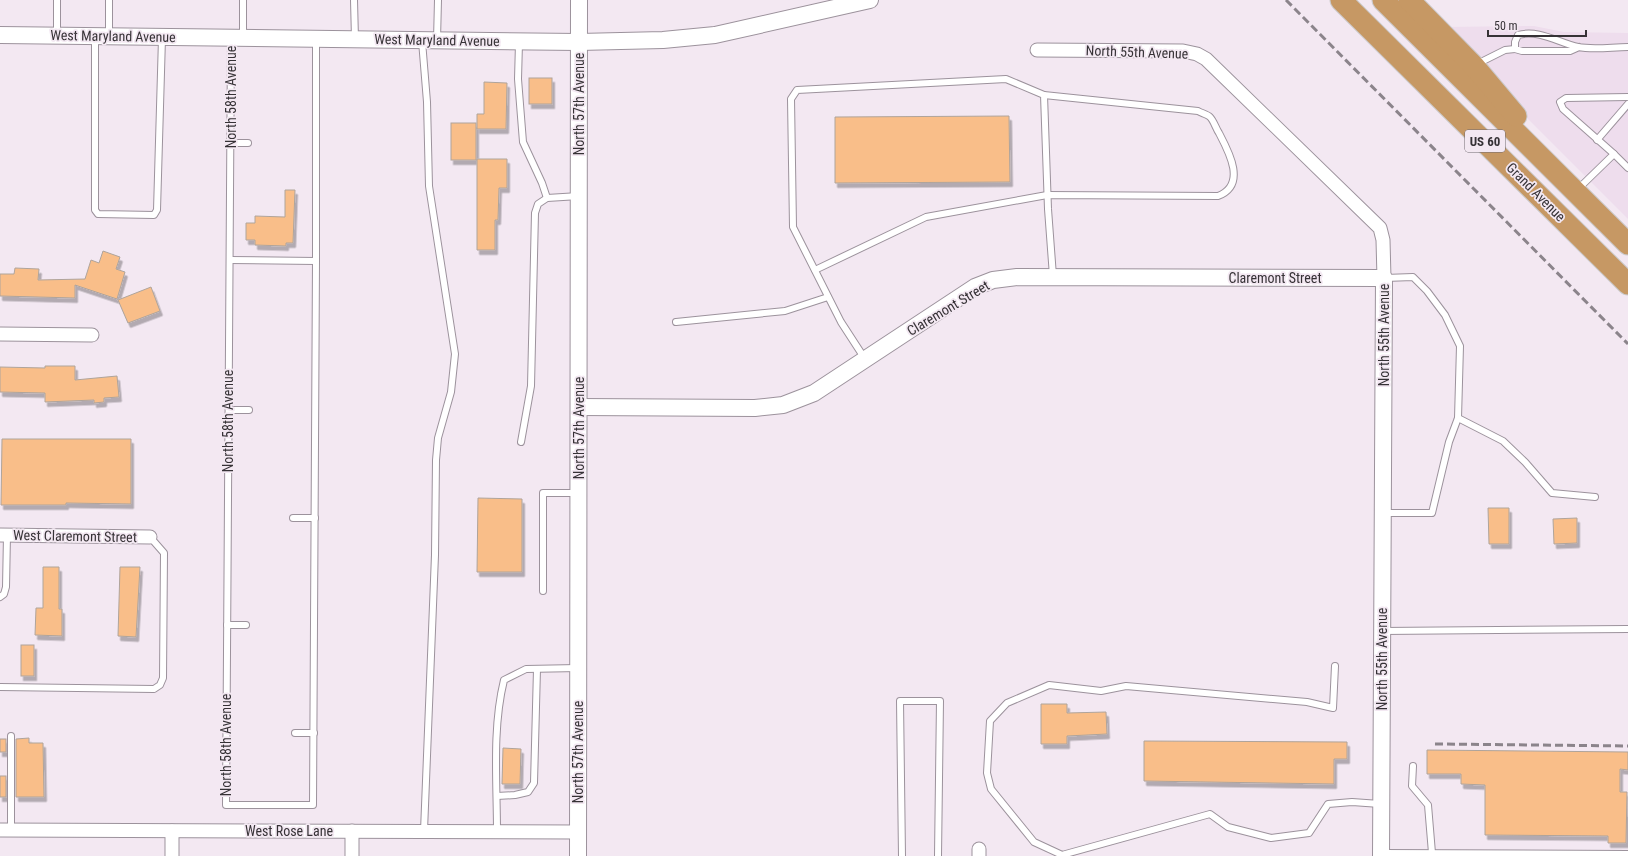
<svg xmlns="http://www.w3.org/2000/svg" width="1628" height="856" font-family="'Roboto Condensed',sans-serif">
<defs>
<filter id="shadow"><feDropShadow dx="2.5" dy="4.5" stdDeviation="0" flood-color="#0004"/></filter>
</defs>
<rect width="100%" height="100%" fill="#f3e8f2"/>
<polygon fill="#eedded" points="1534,26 1564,32 1628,33 1628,219 1495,86 1444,27"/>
<g fill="#f9be89" stroke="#afa49b" filter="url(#shadow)">
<rect x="529" y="78" width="23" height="26"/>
<polygon points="484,82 507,83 506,129 477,129 477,114 484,114"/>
<polygon points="1009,116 1010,182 835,183 835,117"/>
<rect x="451" y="123" width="25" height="37"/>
<polygon points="477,159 507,159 507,188 499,188 498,220 495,220 495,250 477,250"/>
<polygon points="285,190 295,190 293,243 286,243 286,246 255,245 255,240 246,240 246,223 255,223 255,216 285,217"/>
<polygon points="103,251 120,257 116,269 125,272 117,299 75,285 75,298 0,296 0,274 14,274 15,268 39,269 38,280 85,279 91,260 99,263"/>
<polygon points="151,287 160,311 128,323 118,300"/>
<polygon points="45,366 75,366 75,380 117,376 119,397 104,398 104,402 94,403 94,400 45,402 45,393 0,392 0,367 45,368"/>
<polygon points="2,439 131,439 131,504 66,503 66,505 1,505"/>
<polygon points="478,498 522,499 522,572 477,572"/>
<polygon points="1488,508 1509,508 1509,544 1489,544"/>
<polygon points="1577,518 1577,543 1554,544 1553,519"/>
<polygon points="43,567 59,567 59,609 62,609 62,636 35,635 36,608 43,608"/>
<polygon points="120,567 140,567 136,637 118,636"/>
<rect x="21" y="645" width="13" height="31"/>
<polygon points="1041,704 1067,704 1067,713 1106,712 1107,734 1067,736 1067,744 1041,744"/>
<polygon points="29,738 29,743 43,743 44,797 16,797 16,739"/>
<rect x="0" y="739" width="6" height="13"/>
<polygon points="1144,741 1347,742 1347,759 1334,759 1334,784 1144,781"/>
<polygon points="503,748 521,749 520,784 502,784"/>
<polygon points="1427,750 1628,752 1628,770 1620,769 1620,792 1627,792 1626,843 1608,843 1608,836 1485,835 1485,785 1461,784 1461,774 1427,774"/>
<rect x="0" y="776" width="6" height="21"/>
</g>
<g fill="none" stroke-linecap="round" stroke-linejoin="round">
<g stroke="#9c929c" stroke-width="8">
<g id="service">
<polyline points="57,0 57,34"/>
<polyline points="243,0 243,38"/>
<polyline points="354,0 355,39"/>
<polyline points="95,36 95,210 98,214 154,215 157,210 162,38"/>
<polyline points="109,36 109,0"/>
<polyline points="231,39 226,805 313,805 316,261 316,39"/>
<polyline points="437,40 438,0"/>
<polyline points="422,41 427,102 429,186 455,354 451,392 438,438 436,460 435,555 424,831"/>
<polyline points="519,43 518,79 523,142 542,183 547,198"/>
<path d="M1579,47L1570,51H1522L1515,49V42L1518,35C1539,29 1559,43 1578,47C1594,50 1612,47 1628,47"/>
<polyline points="1477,64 1505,50 1515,49"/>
<polyline points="1597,140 1628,104"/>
<polyline points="230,143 248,143"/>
<polyline points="1614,154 1628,168"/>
<polyline points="1578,189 1614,154 1563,109 1560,102 1566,98 1628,97"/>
<polyline points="230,260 316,261"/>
<path d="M815,270L926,217L1047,195L1218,196C1247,185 1229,152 1219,133C1216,129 1214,121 1210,117C1207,114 1201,113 1198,111L1044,95"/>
<polyline points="676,322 785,311 828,297"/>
<polyline points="865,359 841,322 793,227 791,99 797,90 1006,79 1044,95 1048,209 1053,276"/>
<polyline points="229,410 249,410"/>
<polyline points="1458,418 1503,441 1525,462 1552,493 1595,497"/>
<polyline points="521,442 531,386 535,213 538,204 547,198 579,196"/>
<polyline points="1384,513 1432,513 1449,442 1458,418 1460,346 1445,315 1427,291 1413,277 1385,278"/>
<polyline points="293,518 315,518"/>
<polyline points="543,591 543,493 578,493"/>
<polyline points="0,597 4,594 6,587 7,535"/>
<polyline points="227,625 246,625"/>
<polyline points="1382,631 1628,629"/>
<polyline points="1335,666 1333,708 1307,702 1126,686 1101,691 1049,685 1007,703 990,721 987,773 991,789 1034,842 1062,855 1210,814 1228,827 1271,838 1309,833 1328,804 1352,802 1380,804"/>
<polyline points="0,687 154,689 160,685 163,678 164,553 150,537"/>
<polyline points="295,733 314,733"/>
<polyline points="11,736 11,830"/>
<polyline points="1413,766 1412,786 1428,805 1432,853"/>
<polyline points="497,796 515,795 528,792 534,783 537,669"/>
<path d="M497,832C497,782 492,729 504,680L526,669L578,668"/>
<polyline points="1381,853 1628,854"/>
<polyline points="902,856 900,701 940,701 938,856"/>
</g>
</g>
<g stroke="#9c929c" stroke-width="15">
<g id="minor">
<polyline points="1037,50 1183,51 1197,54 1206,59 1380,228 1383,240 1384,278"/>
<polyline points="0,334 92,335"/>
<polyline points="0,535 150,537"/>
<polyline points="0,830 578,832"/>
<polyline points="172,831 172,856"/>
<polyline points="352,856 352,831"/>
<polyline points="979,856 979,849"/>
</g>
</g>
<g stroke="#9c929c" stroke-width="18">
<g id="tertiary">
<polyline points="0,35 579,42 663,40 715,35 870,0"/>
<polyline points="579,407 755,408 783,405 814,393 975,287 993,280 1017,277 1384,278 1381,856"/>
<polyline points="578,856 579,0"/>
</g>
</g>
<g stroke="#cbcacb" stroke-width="23">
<g id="trunk">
<polyline points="1341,0 1628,284"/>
<polyline points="1383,0 1628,244"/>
<polyline points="1409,0 1474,66 1516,116"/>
</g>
</g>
<use href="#service" stroke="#fff" stroke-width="6"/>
<use href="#minor" stroke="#fff" stroke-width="13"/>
<use href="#tertiary" stroke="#fff" stroke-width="16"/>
<use href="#trunk" stroke="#c69864" stroke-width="21"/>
<g stroke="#8b848b" stroke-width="3" stroke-dasharray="8 4" stroke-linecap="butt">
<polyline points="1286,0 1628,344"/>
<polyline points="1435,744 1628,746"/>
</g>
</g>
<g text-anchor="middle" stroke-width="3.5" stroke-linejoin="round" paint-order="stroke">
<rect fill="#f3e8f2" stroke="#6f696e" stroke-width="1" x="1465" y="130" width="40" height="22" rx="3"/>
<g font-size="13" font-weight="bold" fill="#363236">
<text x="1485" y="146">US 60</text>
</g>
<g font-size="14" fill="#363236" stroke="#f3e8f2">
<text transform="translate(113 36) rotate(1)" y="5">West Maryland Avenue</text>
<text transform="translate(437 40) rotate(1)" y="5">West Maryland Avenue</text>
<text transform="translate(1137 52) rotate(2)" y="5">North 55th Avenue</text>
<text transform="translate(231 97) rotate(-90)" y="5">North 58th Avenue</text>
<text transform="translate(579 104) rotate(-90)" y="5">North 57th Avenue</text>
<text transform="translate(1536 192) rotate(45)" y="5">Grand Avenue</text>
<text x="1275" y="283">Claremont Street</text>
<text transform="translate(948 308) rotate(-31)" y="5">Claremont Street</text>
<text transform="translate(1384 335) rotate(-90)" y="5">North 55th Avenue</text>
<text transform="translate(228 421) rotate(-90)" y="5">North 58th Avenue</text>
<text transform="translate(579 428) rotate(-90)" y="5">North 57th Avenue</text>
<text transform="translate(75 536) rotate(1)" y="5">West Claremont Street</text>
<text transform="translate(1382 659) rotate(-90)" y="5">North 55th Avenue</text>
<text transform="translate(226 745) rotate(-90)" y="5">North 58th Avenue</text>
<text transform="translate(578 752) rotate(-90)" y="5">North 57th Avenue</text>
<text x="289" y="836">West Rose Lane</text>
</g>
</g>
<path d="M1488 30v6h98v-6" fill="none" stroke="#363236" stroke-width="2"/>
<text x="1494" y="30" font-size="12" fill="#363236" stroke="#f3e8f2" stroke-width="3" paint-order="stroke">50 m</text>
</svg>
